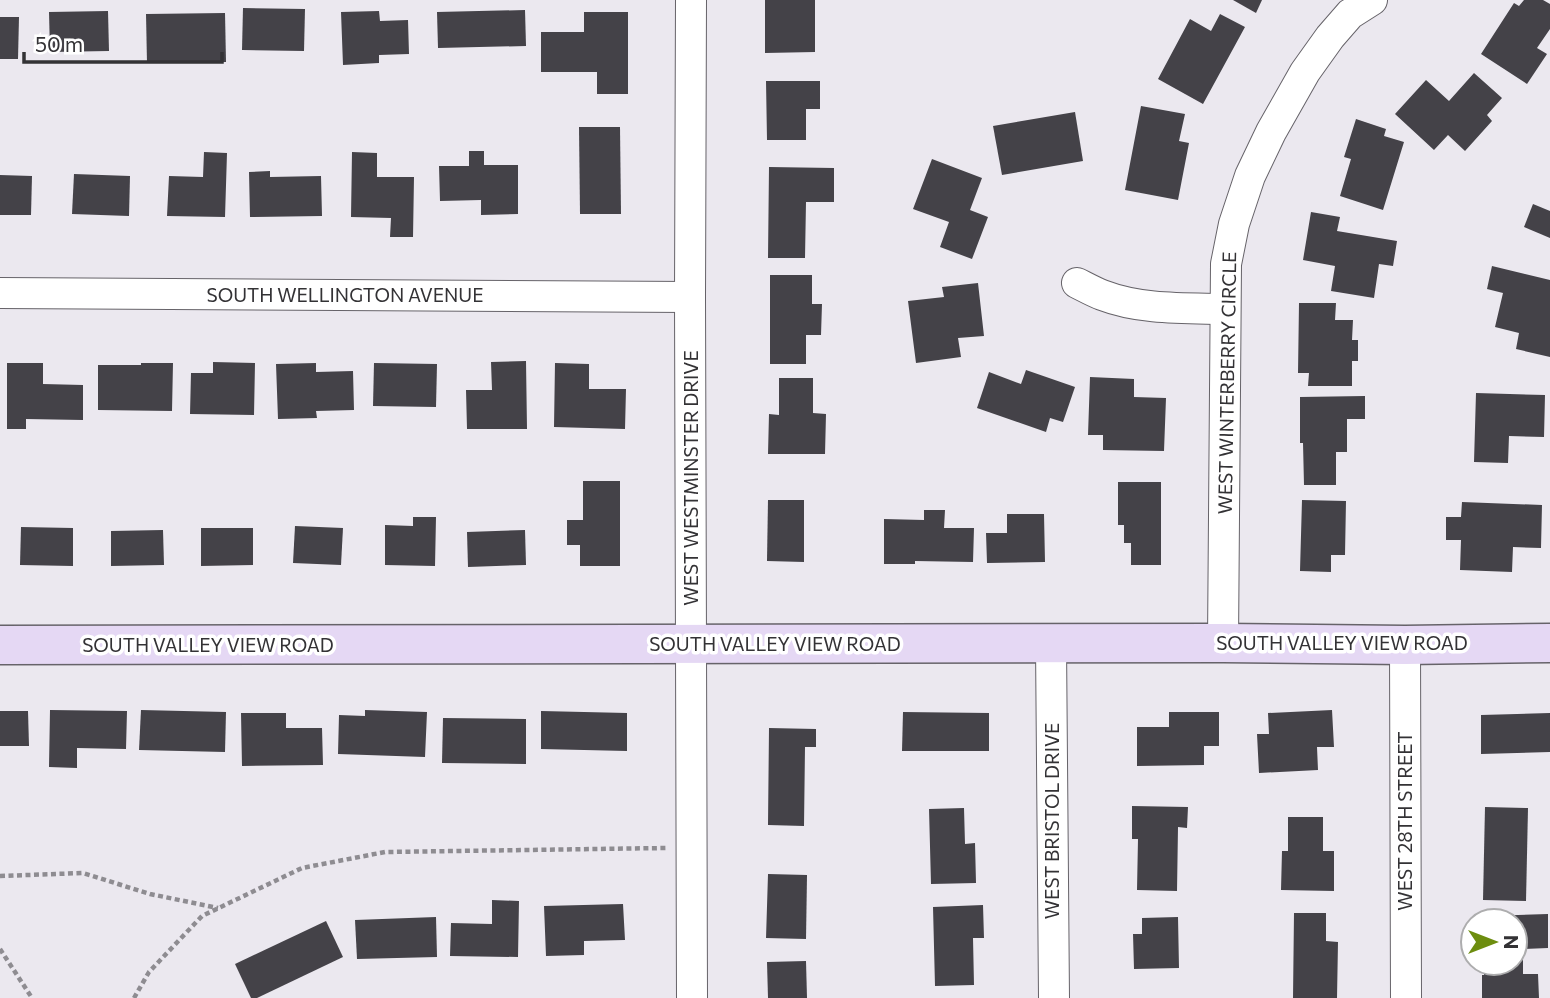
<svg xmlns="http://www.w3.org/2000/svg" width="1550" height="998" font-family="Commissioner,sans-serif">
<rect width="100%" height="100%" fill="#ebe8ef"/>
<g fill="#444248">
<polygon points="765,0 815,0 815,52 765,53"/>
<polygon points="1233,0 1262,0 1256,13"/>
<polygon points="1524,0 1543,0 1550,4 1550,29 1537,48 1547,54 1527,84 1481,54 1514,3 1519,6"/>
<polygon points="243,8 305,9 304,51 242,50"/>
<polygon points="525,10 526,46 438,48 437,12"/>
<polygon points="108,11 109,51 50,52 49,12"/>
<polygon points="379,11 380,21 408,20 409,54 379,55 379,63 343,65 341,12"/>
<polygon points="584,12 628,12 628,94 597,94 597,72 541,72 541,32 584,32"/>
<polygon points="225,13 226,62 147,63 146,14"/>
<polygon points="1220,14 1245,27 1203,104 1158,79 1190,19 1211,31"/>
<polygon points="0,17 19,17 18,59 0,59"/>
<polygon points="1474,73 1502,98 1487,115 1492,121 1465,151 1448,135 1434,150 1395,114 1426,80 1449,101"/>
<polygon points="766,81 820,81 820,109 806,109 806,140 767,140"/>
<polygon points="1141,106 1185,114 1179,141 1189,143 1178,200 1125,190"/>
<polygon points="1075,112 1083,161 1002,175 993,126"/>
<polygon points="1356,119 1386,129 1384,136 1404,142 1383,210 1340,196 1351,159 1344,157"/>
<polygon points="579,127 620,127 621,214 580,214"/>
<polygon points="469,151 484,151 484,165 518,165 518,214 481,215 481,200 440,201 439,166 469,166"/>
<polygon points="204,152 227,153 225,217 167,216 169,176 203,177"/>
<polygon points="352,152 377,153 377,177 414,177 413,237 390,237 391,218 351,217"/>
<polygon points="932,159 982,178 970,210 988,217 972,259 940,247 949,222 913,209"/>
<polygon points="769,167 834,168 834,202 806,202 805,258 768,258"/>
<polygon points="270,171 270,177 321,176 322,216 250,217 249,172"/>
<polygon points="74,174 130,176 129,216 72,214"/>
<polygon points="0,175 32,176 31,215 0,215"/>
<polygon points="1533,204 1550,211 1550,238 1524,227"/>
<polygon points="1311,212 1340,217 1337,231 1397,241 1393,266 1379,264 1374,298 1331,291 1335,266 1303,260"/>
<polygon points="1492,266 1550,280 1550,357 1516,349 1519,333 1495,327 1503,293 1487,289"/>
<polygon points="770,275 812,275 812,304 822,304 821,335 806,335 806,364 770,364"/>
<polygon points="978,283 984,336 958,338 961,357 916,363 908,301 944,297 942,287"/>
<polygon points="1299,303 1336,303 1335,320 1353,320 1352,340 1358,340 1358,361 1352,361 1352,386 1308,386 1309,373 1298,373"/>
<polygon points="526,361 527,429 467,429 466,390 492,390 491,362"/>
<polygon points="213,362 255,363 254,415 190,414 191,373 213,373"/>
<polygon points="7,363 43,363 43,384 83,385 83,420 26,419 26,429 7,429"/>
<polygon points="141,363 173,363 172,411 98,410 98,365 141,365"/>
<polygon points="316,363 316,372 353,371 354,410 316,411 317,418 278,419 276,364"/>
<polygon points="374,363 437,364 436,407 373,406"/>
<polygon points="555,363 589,364 589,389 626,389 625,429 554,427"/>
<polygon points="1026,370 1075,387 1063,422 1050,418 1046,432 977,408 989,372 1021,384"/>
<polygon points="1090,377 1134,379 1134,397 1166,398 1164,451 1103,450 1103,435 1088,435"/>
<polygon points="779,378 813,378 813,413 826,414 825,454 768,454 769,414 779,415"/>
<polygon points="1476,393 1545,395 1544,437 1509,436 1508,463 1474,462"/>
<polygon points="1365,396 1365,419 1347,419 1347,452 1336,452 1336,485 1304,485 1303,443 1300,443 1300,397"/>
<polygon points="583,481 620,481 620,566 580,566 580,545 567,545 567,520 583,520"/>
<polygon points="1118,482 1161,482 1161,565 1131,565 1131,543 1124,543 1124,525 1118,525"/>
<polygon points="768,500 804,500 804,562 767,561"/>
<polygon points="1302,500 1346,501 1345,555 1331,555 1331,572 1300,571"/>
<polygon points="1462,502 1542,505 1541,548 1513,547 1512,572 1460,570 1461,540 1446,540 1446,517 1461,517"/>
<polygon points="924,510 945,510 944,528 974,528 973,562 915,561 915,564 884,564 884,519 924,520"/>
<polygon points="1007,514 1044,514 1045,562 987,563 986,533 1007,533"/>
<polygon points="413,517 436,517 435,566 385,565 385,525 413,526"/>
<polygon points="295,526 343,528 341,565 293,563"/>
<polygon points="21,527 73,528 73,566 20,565"/>
<polygon points="201,528 253,528 253,565 201,566"/>
<polygon points="163,530 164,565 111,566 111,531"/>
<polygon points="525,530 526,565 468,567 467,532"/>
<polygon points="50,710 127,711 126,749 77,748 77,768 49,767"/>
<polygon points="141,710 226,712 225,752 139,750"/>
<polygon points="365,710 427,712 425,757 338,754 339,715 365,716"/>
<polygon points="1332,710 1334,747 1317,747 1318,770 1259,773 1257,734 1269,734 1268,713"/>
<polygon points="0,711 28,711 29,746 0,746"/>
<polygon points="541,711 627,713 627,751 541,749"/>
<polygon points="903,712 989,713 989,751 902,751"/>
<polygon points="1169,712 1219,712 1219,746 1204,746 1204,765 1137,766 1137,727 1169,727"/>
<polygon points="241,713 286,713 286,728 322,728 323,765 242,766"/>
<polygon points="1550,713 1550,752 1481,754 1481,715"/>
<polygon points="443,718 526,719 526,764 442,763"/>
<polygon points="769,728 816,729 816,747 805,747 804,826 768,825"/>
<polygon points="1132,806 1188,807 1187,828 1178,827 1177,891 1137,890 1138,839 1132,839"/>
<polygon points="1485,807 1528,808 1526,901 1483,900"/>
<polygon points="964,808 965,844 975,843 976,883 931,884 929,809"/>
<polygon points="1288,817 1323,817 1323,851 1334,851 1334,891 1281,890 1282,851 1288,851"/>
<polygon points="768,874 807,875 806,939 766,938"/>
<polygon points="492,900 519,901 518,957 450,956 451,923 492,924"/>
<polygon points="623,904 625,940 584,941 584,955 546,956 544,906"/>
<polygon points="983,905 984,938 973,938 974,985 935,986 933,907"/>
<polygon points="1294,913 1326,913 1326,941 1338,942 1337,998 1293,998"/>
<polygon points="1548,914 1548,948 1523,949 1523,974 1538,974 1539,998 1482,998 1482,975 1484,975 1484,963 1515,963 1515,921 1484,921 1484,916"/>
<polygon points="436,917 437,957 357,959 355,920"/>
<polygon points="1178,917 1179,968 1134,969 1133,934 1142,934 1142,918"/>
<polygon points="326,921 343,957 257,998 251,998 235,964"/>
<polygon points="806,961 807,998 768,998 767,962"/>
</g>
<g fill="none" stroke-linecap="round" stroke-linejoin="round">
<g stroke="#666369" stroke-width="32">
<g id="street">
<polyline points="691,0 690,297 692,998"/>
<path d="M1077,283C1085,287 1094,292 1102,295C1141,310 1184,308 1225,309"/>
<polyline points="0,293 690,297"/>
<polyline points="1223,643 1226,264 1234,224 1250,176 1271,132 1305,72 1330,37 1350,14 1372,0"/>
<polyline points="1051,644 1054,998"/>
<polyline points="1405,645 1406,998"/>
</g>
</g>
<g stroke="#666369" stroke-width="41">
<polyline id="secondary" points="0,645 1223,643 1405,645 1550,643"/>
</g>
<g stroke="#8e8c91" stroke-width="4.5" stroke-dasharray="5 3.5" stroke-linecap="butt">
<polyline points="0,876 83,873 150,894 218,908"/>
<polyline points="0,949 32,998"/>
<polyline points="134,998 149,972 202,916 302,868 385,852 666,848"/>
</g>
<use href="#street" stroke="#fff" stroke-width="30"/>
<use href="#secondary" stroke="#e5d8f4" stroke-width="38"/>
</g>
<g text-anchor="middle" stroke-width="7" stroke-linejoin="round" paint-order="stroke">
<g font-size="19" fill="#333235" stroke="#fff">
<text x="345" y="302">SOUTH WELLINGTON AVENUE</text>
<text transform="translate(1227 383) rotate(-89)" y="7">WEST WINTERBERRY CIRCLE</text>
<text transform="translate(691 478) rotate(-90)" y="7">WEST WESTMINSTER DRIVE</text>
<text x="1342" y="650">SOUTH VALLEY VIEW ROAD</text>
<text x="775" y="651">SOUTH VALLEY VIEW ROAD</text>
<text x="208" y="652">SOUTH VALLEY VIEW ROAD</text>
<text transform="translate(1052 821) rotate(-90)" y="7">WEST BRISTOL DRIVE</text>
<text transform="translate(1405 821) rotate(-90)" y="7">WEST 28TH STREET</text>
</g>
</g>
<g transform="translate(1494 942) rotate(90)"><circle r="33" fill="#ffffff" stroke="#adadae" stroke-width="2"/>
<path d="M0-5L12 26L0 18L-12 26Z" fill="#6d8d0f"/>
<text y="-10" font-size="19" font-weight="bold" text-anchor="middle" fill="#333235">N</text>
</g>
<path d="M24 52v10h198v-10" fill="none" stroke="#333235" stroke-width="3.5"/>
<text x="35" y="52" font-size="21" fill="#333235" stroke="#ffffff" stroke-width="5" paint-order="stroke">50 m</text>
</svg>
